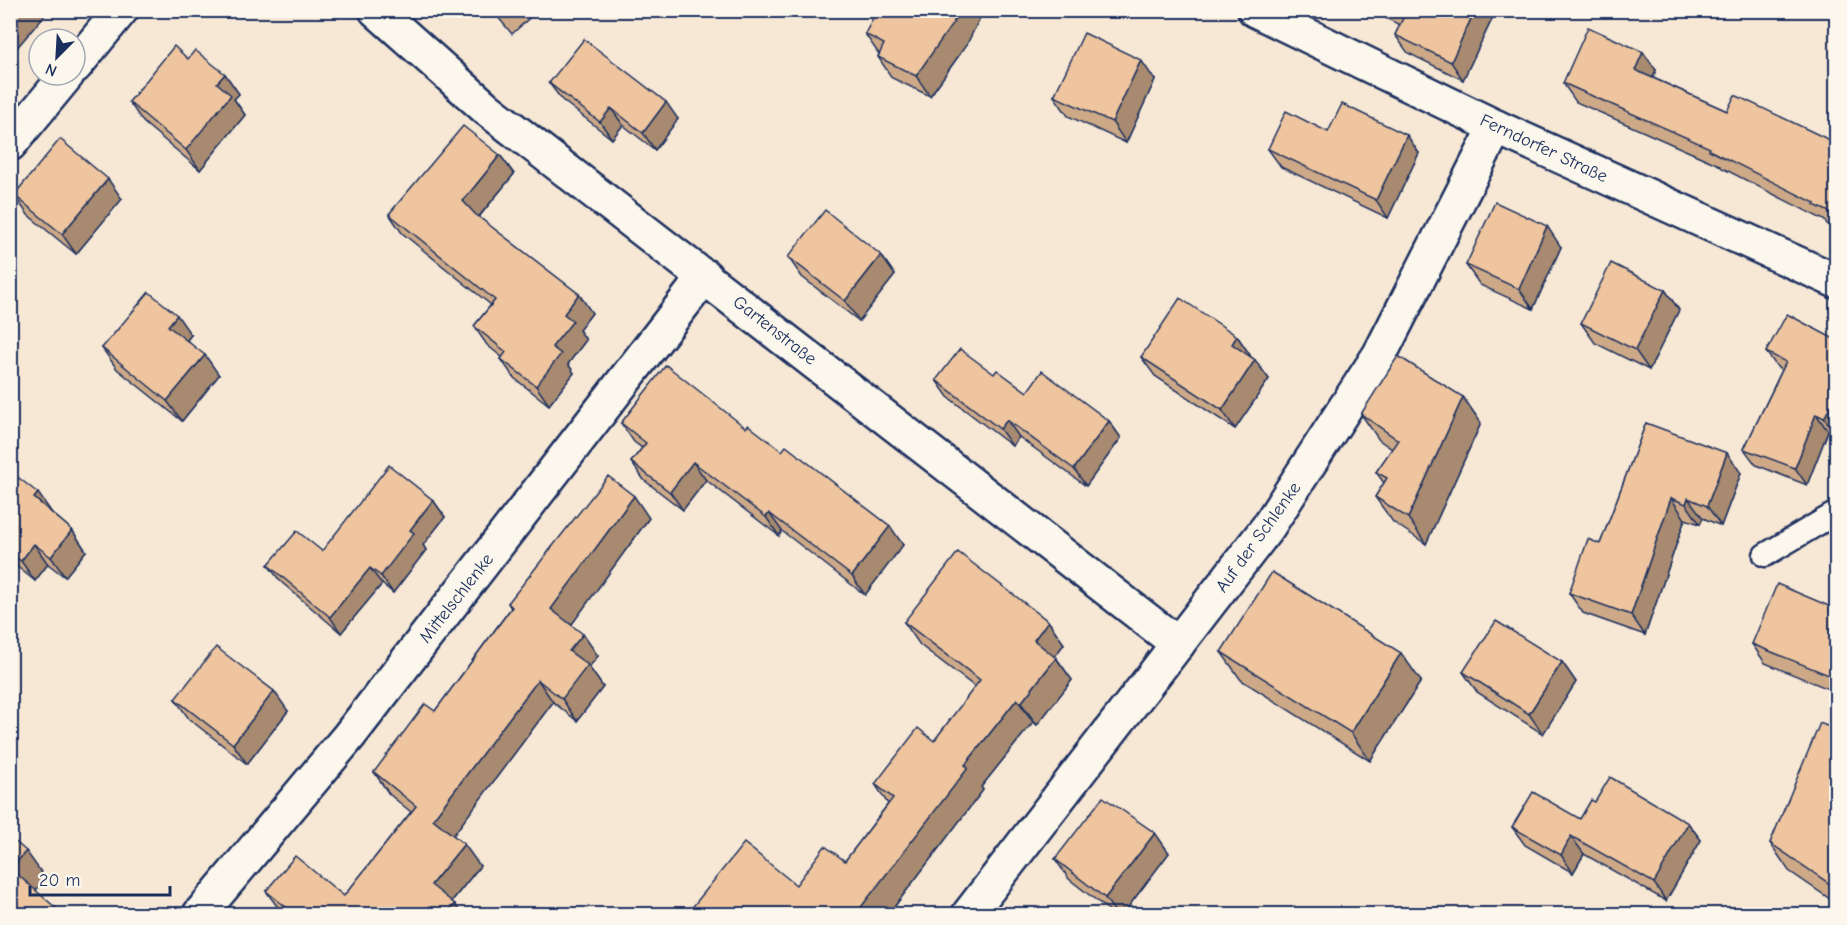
<svg xmlns="http://www.w3.org/2000/svg" width="1847" height="925" font-family="'Comic Neue',sans-serif">
<rect width="100%" height="100%" fill="#f7e8d5"/>
<filter id="ink" filterUnits="userSpaceOnUse"><feTurbulence type="fractalNoise" baseFrequency=".0167" numOctaves="2"/><feDisplacementMap in="SourceGraphic" scale="12" xChannelSelector="R" yChannelSelector="G"/><feConvolveMatrix kernelMatrix="1 2 1 2 8 2 1 2 1" color-interpolation-filters="sRGB"/></filter>
<g filter="url(#ink)">
<g fill="none" stroke-linecap="round" stroke-linejoin="round">
<g stroke="#1b2f5e" stroke-width="27">
<polyline id="service" points="1765,555 1836,513"/>
</g>
<g stroke="#1b2f5e" stroke-width="38">
<g id="minor">
<polyline points="376,10 487,109 1178,644"/>
<polyline points="1255,10 1496,127 1836,281"/>
<polyline points="75,66 121,10"/>
<polyline points="10,144 67,75"/>
<polyline points="200,914 349,736 705,276"/>
<polyline points="969,914 1268,527 1380,354 1496,127"/>
</g>
</g>
<use href="#service" stroke="#fbf7ec" stroke-width="22"/>
<use href="#minor" stroke="#fbf7ec" stroke-width="33"/>
</g>
<g fill="#cda988" stroke="#1b2f5e" stroke-width="1.5">
<polygon points="492,10 538,10 512,34"/>
<polygon points="1369,10 1488,10 1493,17 1463,80 1408,53 1395,35 1400,25"/>
<polygon points="865,34 967,44 930,96 892,78 878,57 879,54"/>
<polygon points="188,59 225,74 239,94 234,99 245,115 200,170 143,122 129,102"/>
<polygon points="1656,70 1653,78 1727,111 1836,143 1836,228 1827,224 1824,220 1722,168 1719,165 1576,102 1563,83"/>
<polygon points="1155,80 1126,143 1068,116 1054,96"/>
<polygon points="549,83 678,119 655,150 623,125 612,139 562,100"/>
<polygon points="1328,132 1419,153 1388,218 1281,167 1268,149"/>
<polygon points="500,155 514,174 479,217 592,313 579,330 586,340 568,364 574,373 549,405 514,378 501,359 503,358 487,345 474,326 491,305 402,233 389,214"/>
<polygon points="14,195 122,199 76,254 28,215"/>
<polygon points="1561,247 1533,309 1480,285 1466,265"/>
<polygon points="881,255 895,275 859,321 802,277 788,257"/>
<polygon points="1665,290 1679,310 1649,370 1595,343 1581,323"/>
<polygon points="191,335 187,340 219,375 182,421 117,369 102,348"/>
<polygon points="1237,336 1250,355 1250,356 1255,360 1269,379 1235,429 1155,376 1141,357"/>
<polygon points="1836,340 1836,435 1828,431 1807,485 1756,465 1744,449 1782,370 1778,368 1766,352"/>
<polygon points="994,374 1027,392 1109,421 1121,438 1086,486 1019,437 1012,446 948,397 936,380"/>
<polygon points="1463,397 1481,423 1426,544 1393,522 1375,497 1384,483 1376,472 1392,449 1379,440 1361,414"/>
<polygon points="621,423 746,428 903,545 865,595 782,531 779,536 706,480 683,510 644,480 631,462 642,448 634,442"/>
<polygon points="1646,423 1741,473 1721,526 1703,518 1700,524 1685,519 1645,635 1583,613 1569,593 1600,544"/>
<polygon points="10,471 52,513 72,530 86,551 65,577 48,564 35,581 10,561"/>
<polygon points="433,500 445,517 423,545 426,550 393,593 382,584 341,633 280,581 268,565 322,551"/>
<polygon points="649,518 571,625 598,656 589,667 603,687 577,721 553,702 453,835 480,866 452,901 462,915 284,915 282,913 266,891 344,896 411,812 389,794 374,772 435,711 511,608 508,603"/>
<polygon points="1836,609 1836,692 1765,663 1752,644"/>
<polygon points="1048,621 1064,644 1055,656 1072,680 1037,725 1033,722 981,787 983,790 888,915 686,915 796,885 845,861 888,804 875,784 934,741 975,687 920,645 904,622"/>
<polygon points="1221,652 1421,681 1370,761 1241,680"/>
<polygon points="1562,662 1576,682 1543,734 1477,692 1463,672"/>
<polygon points="175,699 288,711 247,764 189,719"/>
<polygon points="1836,730 1836,903 1789,871 1770,843"/>
<polygon points="1595,802 1688,823 1701,840 1666,901 1584,854 1573,873 1525,845 1512,827 1580,819"/>
<polygon points="1155,833 1169,853 1122,915 1115,915 1069,879 1055,859"/>
</g>
<g fill="#a78a6f" stroke="#1b2f5e" stroke-width="1.5">
<polygon points="17,10 49,10 15,50 10,44 10,19"/>
<polygon points="959,10 984,10 967,44 930,96 916,76"/>
<polygon points="1475,10 1488,10 1493,17 1463,80 1451,62"/>
<polygon points="1643,52 1656,70 1648,88 1635,70"/>
<polygon points="1141,60 1155,80 1126,143 1112,122"/>
<polygon points="225,74 239,94 234,99 245,115 200,170 186,150 217,83"/>
<polygon points="666,102 678,119 655,150 643,133"/>
<polygon points="611,108 623,125 612,139 600,122"/>
<polygon points="1407,135 1419,153 1388,218 1376,200"/>
<polygon points="500,155 514,174 476,220 463,201"/>
<polygon points="108,179 122,199 76,254 62,234"/>
<polygon points="1547,226 1561,247 1533,309 1519,289"/>
<polygon points="881,255 895,275 859,321 845,301"/>
<polygon points="1665,290 1679,310 1649,370 1635,350"/>
<polygon points="579,294 592,313 579,330 586,340 568,364 574,373 549,405 536,386 552,347 564,314"/>
<polygon points="177,315 191,335 182,346 168,326"/>
<polygon points="1237,336 1250,355 1245,363 1232,344"/>
<polygon points="205,355 219,375 182,421 167,401"/>
<polygon points="1255,360 1269,379 1235,429 1222,410"/>
<polygon points="1463,397 1481,423 1426,544 1408,518"/>
<polygon points="1831,405 1836,413 1836,435 1824,418"/>
<polygon points="1816,414 1828,431 1807,485 1795,468"/>
<polygon points="1007,420 1019,437 1012,446 1000,429"/>
<polygon points="1109,421 1121,438 1086,486 1074,469"/>
<polygon points="1727,453 1741,473 1721,526 1707,506"/>
<polygon points="693,462 706,480 683,510 670,492"/>
<polygon points="38,493 52,513 34,498"/>
<polygon points="634,496 649,518 567,631 551,609"/>
<polygon points="1671,498 1685,519 1645,635 1631,615"/>
<polygon points="1688,498 1703,518 1700,524 1686,504"/>
<polygon points="433,500 445,517 423,545 426,550 393,593 381,576 410,530"/>
<polygon points="769,513 782,531 779,536 766,517"/>
<polygon points="890,526 903,545 865,595 852,576"/>
<polygon points="72,530 86,551 65,577 51,557"/>
<polygon points="34,544 48,564 35,581 21,561"/>
<polygon points="370,568 382,584 341,633 330,617"/>
<polygon points="1048,621 1064,644 1050,663 1034,640"/>
<polygon points="583,634 598,656 589,667 603,687 577,721 562,699 569,651"/>
<polygon points="1401,653 1421,681 1370,761 1351,733"/>
<polygon points="1056,658 1072,680 1037,725 1021,703"/>
<polygon points="1562,662 1576,682 1543,734 1529,714"/>
<polygon points="538,680 553,702 449,841 433,819"/>
<polygon points="274,691 288,711 247,764 233,744"/>
<polygon points="1017,699 1033,722 981,787 983,790 888,915 855,915 965,765"/>
<polygon points="10,816 17,824 10,831"/>
<polygon points="1688,823 1701,840 1666,901 1654,883"/>
<polygon points="1155,833 1169,853 1122,915 1117,915 1105,898"/>
<polygon points="1571,836 1584,854 1573,873 1561,855"/>
<polygon points="464,844 480,866 447,907 431,885"/>
<polygon points="26,851 46,879 30,897 11,869"/>
<polygon points="1836,868 1836,893 1830,884"/>
<polygon points="455,904 462,915 446,915"/>
</g>
<g fill="#eec59e" stroke="#1b2f5e" stroke-width="1.5">
<polygon points="10,10 17,10 10,19"/>
<polygon points="495,10 505,10 500,15"/>
<polygon points="877,10 959,10 953,23 916,76 878,57 884,44 865,34"/>
<polygon points="1394,10 1475,10 1451,62 1395,35 1404,16"/>
<polygon points="1588,27 1643,52 1635,70 1727,111 1735,95 1836,143 1836,215 1814,205 1815,203 1709,150 1710,148 1563,83"/>
<polygon points="1084,33 1141,60 1112,122 1054,96"/>
<polygon points="584,39 666,102 643,133 611,108 600,122 549,83"/>
<polygon points="174,46 188,59 195,50 225,74 217,83 231,95 186,150 129,102"/>
<polygon points="1342,104 1407,135 1376,200 1268,149 1286,111 1328,132"/>
<polygon points="463,126 500,155 463,201 475,214 579,294 564,314 573,321 552,347 561,354 536,386 501,359 506,352 474,326 495,300 389,214"/>
<polygon points="60,139 108,179 62,234 14,195"/>
<polygon points="1495,202 1547,226 1519,289 1466,265"/>
<polygon points="825,210 881,255 845,301 788,257"/>
<polygon points="1611,263 1665,290 1635,350 1581,323"/>
<polygon points="149,292 177,315 168,326 205,355 167,401 102,348"/>
<polygon points="1180,298 1237,336 1232,344 1255,360 1222,410 1141,357"/>
<polygon points="1787,314 1836,340 1836,408 1831,405 1824,418 1816,414 1795,468 1744,449 1786,362 1766,352"/>
<polygon points="960,349 994,374 997,370 1027,392 1042,371 1109,421 1074,469 1007,420 1000,429 936,380"/>
<polygon points="1398,356 1463,397 1408,518 1375,497 1387,478 1376,472 1398,440 1361,414"/>
<polygon points="666,365 746,428 748,425 782,451 786,446 890,526 852,576 769,513 766,517 693,462 670,492 631,462 646,443 621,423"/>
<polygon points="1646,423 1727,453 1707,506 1688,498 1686,504 1671,498 1631,615 1569,593 1588,539 1600,544"/>
<polygon points="389,465 433,500 410,530 414,533 381,576 370,568 330,617 268,565 297,531 322,551"/>
<polygon points="10,471 38,493 34,498 72,530 51,557 34,544 21,561 10,553"/>
<polygon points="608,476 634,496 551,609 583,634 569,651 588,665 562,699 538,680 433,819 464,844 431,885 455,904 446,915 296,915 266,891 295,856 344,896 416,806 374,772 425,704 435,711 512,607 508,603"/>
<polygon points="958,552 1048,621 1034,640 1056,658 1021,703 1017,699 965,765 968,768 855,915 686,915 744,843 796,885 825,846 845,861 893,798 875,784 918,728 934,741 980,680 904,622"/>
<polygon points="1272,572 1401,653 1351,733 1221,652"/>
<polygon points="1777,584 1836,609 1836,678 1752,644"/>
<polygon points="1496,621 1562,662 1529,714 1463,672"/>
<polygon points="216,647 274,691 233,744 175,699"/>
<polygon points="1820,723 1836,730 1836,868 1830,884 1770,843"/>
<polygon points="1610,777 1688,823 1654,883 1571,836 1561,855 1512,827 1533,792 1580,819 1591,800 1595,802"/>
<polygon points="1103,797 1155,833 1105,898 1055,859"/>
<polygon points="10,837 26,851 11,869 64,915 10,915"/>
</g>
</g>
<g text-anchor="middle" stroke-width="5" stroke-linejoin="round" paint-order="stroke">
<g font-size="18" fill="#1b2f5e" stroke="#fbf7ec">
<text transform="translate(1544 148) rotate(25)" y="6">Ferndorfer Straße</text>
<text transform="translate(775 330) rotate(38)" y="6">Gartenstraße</text>
<text transform="translate(1258 537) rotate(-54)" y="6">Auf der Schlenke</text>
<text transform="translate(456 598) rotate(-52)" y="6">Mittelschlenke</text>
</g>
</g>
<rect width="1847" height="925" fill="none" stroke="#fbf7ec" stroke-width="36"/>
<rect x="18" y="18" width="1811" height="889" fill="none" stroke="#1b2f5e" stroke-width="2" filter="url(#ink)"/>
<g transform="translate(57 57) rotate(204)"><circle r="28" fill="#fbf7ec" stroke="#a1a7b3" stroke-width="1.5"/>
<path d="M0-4.5L10 22L0 15L-10 22Z" fill="#1b2f5e"/>
<text y="-9" font-size="16" font-weight="bold" text-anchor="middle" fill="#1b2f5e">N</text>
</g>
<path d="M30 886v9h140v-9" fill="none" stroke="#1b2f5e" stroke-width="3"/>
<text x="39" y="886" font-size="18" fill="#1b2f5e" stroke="#fbf7ec" stroke-width="4.5" paint-order="stroke">20 m</text>
</svg>
